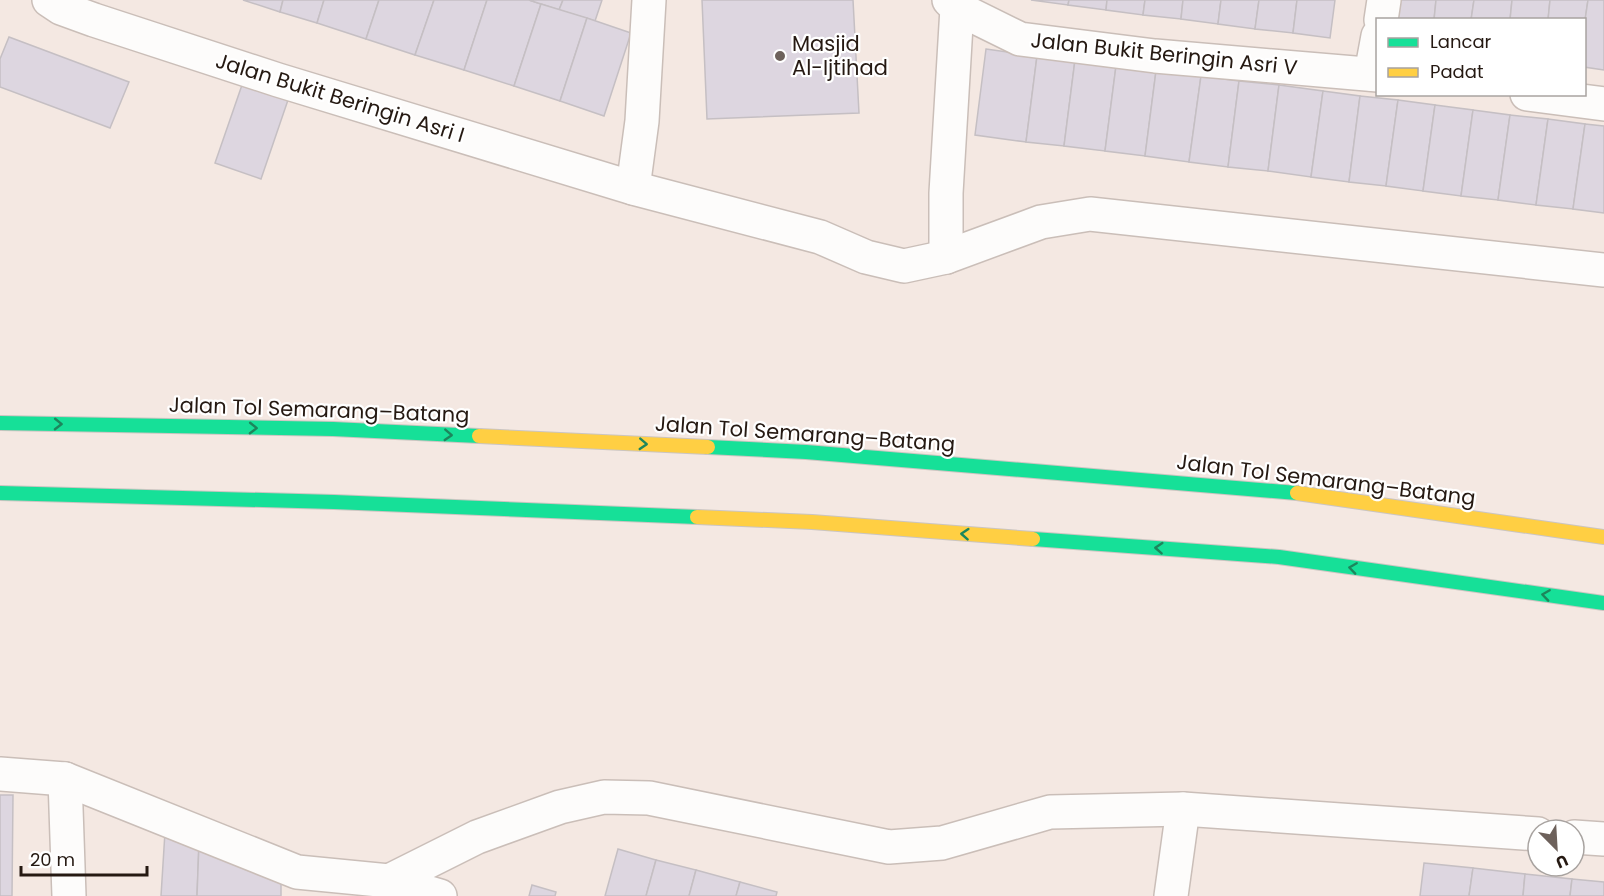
<svg xmlns="http://www.w3.org/2000/svg" width="1604" height="896" font-family="Poppins,sans-serif">
<rect width="100%" height="100%" fill="#f4e8e2"/>
<g fill="#ddd6e0" stroke="#c5bfc3" stroke-width="1.5">
<polygon points="243,0 283,0 280,12"/>
<polygon points="283,0 324,0 317,23 280,12"/>
<polygon points="324,0 379,0 366,39 317,23"/>
<polygon points="379,0 434,0 415,55 366,39"/>
<polygon points="434,0 487,0 464,70 415,55"/>
<polygon points="487,0 529,0 541,4 514,86 464,70"/>
<polygon points="529,0 563,0 559,10"/>
<polygon points="563,0 602,0 595,21 559,10"/>
<polygon points="702,0 853,0 859,113 707,119"/>
<polygon points="1031,0 1069,0 1068,5"/>
<polygon points="1069,0 1107,0 1106,10 1068,5"/>
<polygon points="1107,0 1145,0 1143,15 1106,10"/>
<polygon points="1145,0 1183,0 1181,19 1143,15"/>
<polygon points="1183,0 1221,0 1218,24 1181,19"/>
<polygon points="1221,0 1259,0 1255,29 1218,24"/>
<polygon points="1259,0 1297,0 1293,33 1255,29"/>
<polygon points="1297,0 1335,0 1330,38 1293,33"/>
<polygon points="1398,0 1436,0 1434,20 1396,20"/>
<polygon points="1436,0 1474,0 1471,20 1434,20"/>
<polygon points="1474,0 1512,0 1510,20 1471,20"/>
<polygon points="1512,0 1550,0 1548,20 1510,20"/>
<polygon points="1550,0 1588,0 1584,27 1584,20 1548,20"/>
<polygon points="1588,0 1604,0 1604,70 1584,67 1584,27"/>
<polygon points="541,4 587,18 560,101 514,86"/>
<polygon points="587,18 631,33 604,116 560,101"/>
<polygon points="9,37 129,82 110,128 0,87 0,59"/>
<polygon points="986,49 1037,56 1026,142 975,135"/>
<polygon points="1037,56 1075,60 1064,146 1026,142"/>
<polygon points="1075,60 1116,66 1105,151 1064,146"/>
<polygon points="1116,66 1156,71 1145,156 1105,151"/>
<polygon points="1156,71 1201,76 1189,162 1145,156"/>
<polygon points="1201,76 1239,81 1228,167 1189,162"/>
<polygon points="1239,81 1279,85 1268,171 1228,167"/>
<polygon points="242,85 288,100 261,179 215,163"/>
<polygon points="1279,85 1323,91 1311,177 1268,171"/>
<polygon points="1323,91 1360,96 1349,182 1311,177"/>
<polygon points="1360,96 1398,100 1386,186 1349,182"/>
<polygon points="1398,100 1435,105 1423,191 1386,186"/>
<polygon points="1435,105 1473,110 1461,196 1423,191"/>
<polygon points="1473,110 1510,115 1498,200 1461,196"/>
<polygon points="1510,115 1548,119 1536,205 1498,200"/>
<polygon points="1548,119 1585,124 1573,209 1536,205"/>
<polygon points="1585,124 1604,126 1604,213 1573,209"/>
<polygon points="0,795 13,795 12,896 0,896"/>
<polygon points="165,832 199,843 197,896 161,896"/>
<polygon points="199,843 281,867 281,896 197,896"/>
<polygon points="618,849 656,860 646,896 605,896"/>
<polygon points="656,860 696,870 689,896 646,896"/>
<polygon points="1424,863 1473,868 1469,896 1420,896"/>
<polygon points="1473,868 1525,874 1523,896 1469,896"/>
<polygon points="696,870 740,882 736,896 689,896"/>
<polygon points="1525,874 1572,879 1570,896 1523,896"/>
<polygon points="1572,879 1604,882 1604,896 1570,896"/>
<polygon points="740,882 777,892 776,896 736,896"/>
<polygon points="532,885 556,892 555,896 529,896"/>
</g>
<g fill="none" stroke-linecap="round" stroke-linejoin="round">
<g stroke="#cabeb8" stroke-width="36">
<g id="street">
<polyline points="49,0 61,8 94,20 278,80 633,188 820,237 866,257 904,266 946,257 1041,222 1090,214 1604,270"/>
<polyline points="957,8 1020,39 1155,56 1378,75"/>
<polyline points="1381,20 1384,0"/>
<polyline points="1371,74 1378,36"/>
<polyline points="1527,94 1604,104"/>
<polyline points="633,188 642,121 649,0"/>
<polyline points="946,257 946,193 957,8 949,0"/>
<polyline points="0,774 65,779 297,872 389,881 440,896"/>
<polyline points="65,779 69,896"/>
<polyline points="1574,837 1604,839"/>
<polyline points="389,881 477,837 560,807 604,797 649,798 889,847 942,843 1050,812 1183,809 1538,834"/>
<polyline points="1171,896 1183,809"/>
</g>
</g>
<g stroke="#cbc5c1" stroke-width="16">
<g id="fast">
<polyline points="0,423 333,429 479,436"/>
<polyline points="708,447 806,452 1297,493"/>
<polyline points="0,493 334,502 697,517"/>
<polyline points="1033,539 1279,557 1604,603"/>
</g>
</g>
<g stroke="#cbc5c1" stroke-width="16">
<g id="slow">
<polyline points="479,436 708,447"/>
<polyline points="1297,493 1604,537"/>
<polyline points="697,517 812,522 1033,539"/>
</g>
</g>
<use href="#street" stroke="#fdfcfb" stroke-width="33"/>
<use href="#fast" stroke="#16e098" stroke-width="14"/>
<use href="#slow" stroke="#ffcf43" stroke-width="14"/>
</g>
<defs><path id="oneway-chevron" d="M-2-3.5L2.5 0L-2 3.5" fill="none" stroke-width="1.6" stroke-linecap="round" stroke-linejoin="round" transform="scale(1.5)"/></defs>
<g stroke="#1d865c">
<use href="#oneway-chevron" transform="translate(58 424) rotate(1)"/>
<use href="#oneway-chevron" transform="translate(253 428) rotate(1)"/>
<use href="#oneway-chevron" transform="translate(448 435) rotate(3)"/>
<use href="#oneway-chevron" transform="translate(643 444) rotate(3)"/>
<use href="#oneway-chevron" transform="translate(965 534) rotate(-176)"/>
<use href="#oneway-chevron" transform="translate(1159 548) rotate(-176)"/>
<use href="#oneway-chevron" transform="translate(1353 568) rotate(-172)"/>
<use href="#oneway-chevron" transform="translate(1546 595) rotate(-172)"/>
</g>
<circle fill="#6d615b" stroke="#fff" stroke-width="2" cx="780" cy="56" r="6"/>
<g text-anchor="middle" stroke-width="4.5" stroke-linejoin="round" paint-order="stroke">
<g font-size="21" fill="#251912" stroke="#fff" text-anchor="start">
<text x="792" y="51">Masjid<tspan x="792" dy="24">Al-Ijtihad</tspan></text>
</g>
<g font-size="21" fill="#251912" stroke="#fff">
<text transform="translate(1164 54) rotate(6)" y="7">Jalan Bukit Beringin Asri V</text>
<text transform="translate(340 98) rotate(17)" y="7">Jalan Bukit Beringin Asri I</text>
<text transform="translate(319 410) rotate(2)" y="7">Jalan Tol Semarang–Batang</text>
<text transform="translate(805 434) rotate(4)" y="7">Jalan Tol Semarang–Batang</text>
<text transform="translate(1326 480) rotate(7)" y="7">Jalan Tol Semarang–Batang</text>
</g>
</g>
<rect x="1376" y="18" width="210" height="78" fill="#ffffff" stroke="#a8a3a0" stroke-width="1.5"/>
<rect x="1388" y="38" width="30" height="9" fill="#16e098" stroke="#a8a3a0" stroke-width="1.5"/>
<text x="1430" y="48" font-size="18" fill="#251912">Lancar</text>
<rect x="1388" y="68" width="30" height="9" fill="#ffcf43" stroke="#a8a3a0" stroke-width="1.5"/>
<text x="1430" y="78" font-size="18" fill="#251912">Padat</text>
<g transform="translate(1556 848) rotate(156)"><circle r="28" fill="#ffffff" stroke="#a8a3a0" stroke-width="1.5"/>
<path d="M0-4.5L10 22L0 15L-10 22Z" fill="#6d615b"/>
<text y="-9" font-size="16" font-weight="bold" text-anchor="middle" fill="#251912">U</text>
</g>
<path d="M21 866v9h126v-9" fill="none" stroke="#251912" stroke-width="3"/>
<text x="30" y="866" font-size="18" fill="#251912" stroke="#ffffff" stroke-width="4.5" paint-order="stroke">20 m</text>
</svg>
